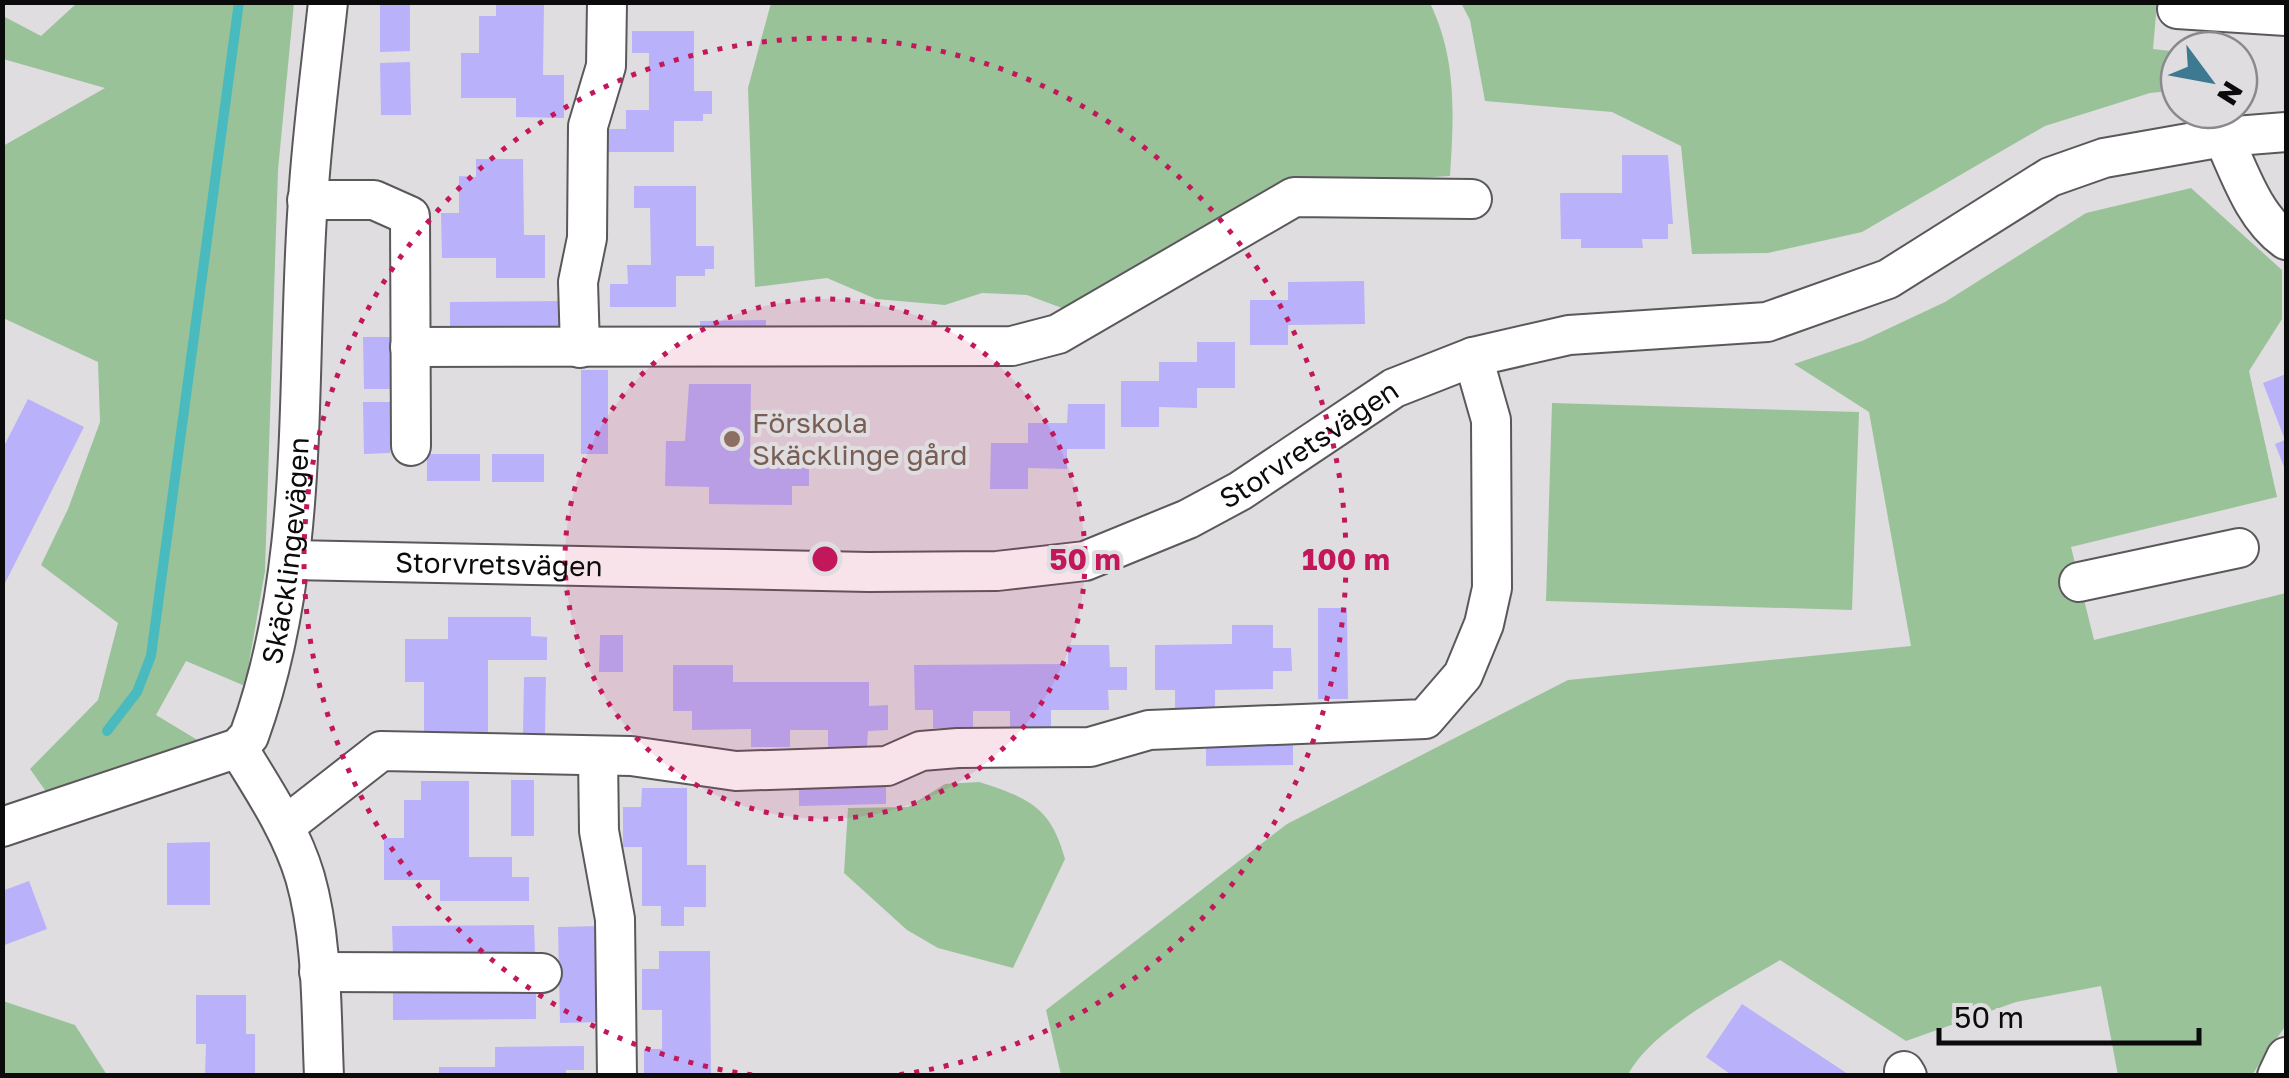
<svg xmlns="http://www.w3.org/2000/svg" width="2289" height="1078" font-family="'Golos Text',sans-serif">
<rect width="100%" height="100%" fill="#e0dde1"/>
<g fill="#9ac299">
<polygon points="77,3 294,3 278,170 265,571 245,686 186,661 156,715 209,747 52,800 30,769 98,700 118,623 41,565 68,509 100,422 98,362 3,318 3,146 105,88 3,59 3,16 41,36"/>
<path d="M771,3H1430C1457,59 1454,114 1450,176L1279,186L1078,314L1027,295L982,293L945,305L876,299L827,278L755,287L748,88Z"/>
<polygon points="1461,3 2157,3 2153,49 2179,52 2179,90 2150,93 2045,126 1862,232 1768,253 1692,254 1681,146 1612,112 1485,101 1470,20"/>
<path d="M2191,188L2282,270V319L2249,371L2277,497L2071,547L2094,640L2286,593V1025L2252,1075H2118L2101,986L2016,1002L1906,1041L1780,960C1736,987 1651,1029 1628,1075H1061L1046,1010L1287,824L1568,680L1911,646L1869,412L1794,364L1862,341L1945,302L2086,213Z"/>
<polygon points="1552,403 1859,412 1852,610 1546,601"/>
<path d="M979,782C1029,798 1051,807 1065,859L1013,968L938,948L907,930L844,873L848,808L908,807L945,784Z"/>
<polygon points="3,1001 75,1025 107,1075 3,1075"/>
</g>
<g fill="none" stroke-linecap="round" stroke-linejoin="round">
<polyline stroke="#49bbbf" stroke-width="10" points="107,731 137,692 151,656 239,2"/>
</g>
<g fill="#b9b1f9">
<polygon points="380,2 410,2 410,51 380,52"/>
<polygon points="496,2 544,2 543,75 564,75 564,118 516,117 516,98 461,98 461,53 479,53 479,16 496,16"/>
<polygon points="632,31 694,31 694,91 712,91 712,114 703,114 703,121 674,121 674,152 608,152 608,129 626,129 626,110 649,110 649,53 632,53"/>
<polygon points="410,62 411,115 381,115 380,63"/>
<polygon points="1622,155 1668,155 1673,224 1668,224 1668,239 1642,239 1643,248 1581,248 1581,239 1561,239 1560,193 1622,193"/>
<polygon points="476,159 523,159 524,235 545,235 545,278 496,278 496,258 442,258 441,213 459,213 459,176 476,177"/>
<polygon points="634,186 696,186 696,246 714,246 714,269 705,269 705,276 676,276 676,307 610,307 610,284 628,284 627,265 651,265 650,208 634,208"/>
<polygon points="1364,281 1365,324 1288,325 1288,345 1250,345 1250,300 1288,300 1288,282"/>
<polygon points="567,301 567,330 450,331 450,302"/>
<polygon points="766,320 766,341 700,342 700,321"/>
<polygon points="363,337 390,337 390,389 364,389"/>
<polygon points="1197,342 1235,342 1235,388 1197,388 1197,408 1159,407 1159,427 1121,427 1121,381 1159,381 1159,362 1197,362"/>
<rect x="581" y="370" width="27" height="84"/>
<polygon points="2286,374 2286,472 2275,444 2285,440 2263,383"/>
<polygon points="689,384 751,384 750,462 809,462 809,486 792,486 792,505 709,504 709,487 665,486 666,441 685,441"/>
<polygon points="28,399 84,427 2,589 2,450"/>
<polygon points="363,402 390,402 390,453 364,454"/>
<polygon points="1068,404 1105,404 1105,449 1067,449 1067,469 1028,468 1028,489 990,489 991,443 1028,443 1028,423 1067,423"/>
<rect x="427" y="454" width="53" height="27"/>
<rect x="492" y="454" width="52" height="28"/>
<polygon points="1318,608 1347,608 1348,699 1318,699"/>
<polygon points="448,617 531,617 531,636 547,637 547,660 488,660 488,735 424,736 424,682 405,682 405,639 448,639"/>
<polygon points="1232,625 1273,625 1273,648 1291,648 1292,671 1273,671 1273,689 1215,690 1215,708 1175,708 1175,690 1155,690 1155,645 1232,644"/>
<polygon points="600,635 623,635 623,672 599,672"/>
<polygon points="1068,645 1109,645 1110,667 1127,667 1127,690 1108,690 1109,710 1051,710 1051,728 1010,728 1010,711 973,711 973,728 933,728 933,710 915,710 914,665 1068,664"/>
<polygon points="673,665 733,665 733,682 869,682 869,706 888,705 888,730 868,731 867,747 828,747 828,730 790,730 790,747 751,747 751,729 692,730 692,711 673,711"/>
<polygon points="524,677 546,677 545,734 523,734"/>
<polygon points="1293,742 1293,765 1206,766 1206,743"/>
<rect x="511" y="780" width="23" height="56"/>
<polygon points="421,781 469,781 469,857 512,857 512,877 529,877 529,901 440,901 440,880 384,880 384,838 404,838 404,800 421,800"/>
<polygon points="886,782 886,804 799,806 799,783"/>
<polygon points="642,788 687,788 687,865 706,865 706,907 684,907 684,926 661,926 661,906 642,906 642,847 623,847 623,807 641,807"/>
<polygon points="210,842 210,905 167,905 167,843"/>
<polygon points="29,881 47,929 2,946 2,891"/>
<polygon points="534,925 535,954 393,955 392,926"/>
<polygon points="601,926 602,1022 560,1023 558,927"/>
<polygon points="659,951 710,951 711,1076 644,1076 644,1049 662,1049 662,1010 642,1010 642,969 659,969"/>
<polygon points="393,991 536,991 536,1019 393,1020"/>
<polygon points="196,995 246,995 246,1034 255,1034 255,1076 205,1076 206,1044 196,1044"/>
<polygon points="1742,1004 1851,1076 1733,1076 1706,1057"/>
<polygon points="584,1046 584,1070 566,1070 566,1076 439,1076 439,1067 495,1067 495,1047"/>
</g>
<g fill="none" stroke-linecap="round" stroke-linejoin="round">
<g stroke="#5a585b" stroke-width="42">
<g id="minor">
<polyline points="2177,9 2286,16"/>
<path d="M2223,137C2240,173 2253,216 2286,240"/>
<polyline points="307,200 374,200 410,216 411,446"/>
<polyline points="410,347 1012,346 1058,334 1294,197 1472,199"/>
<polyline points="580,348 578,282 587,238 588,126 606,66 607,2"/>
<path id="s1" d="M291,560L869,572L997,571L1085,561L1188,519L1240,491L1394,388L1473,357L1569,335L1767,322L1888,279L2050,177L2104,158L2223,137L2286,132"/>
<polyline points="2079,582 2239,548"/>
<path d="M238,748C263,789 291,830 305,877C323,940 321,1011 324,1076"/>
<polyline points="598,756 599,831 615,919 617,1076"/>
<polyline points="285,826 381,751 631,756 736,771 887,766 921,751 958,748 1090,747 1149,730 1425,719 1463,675 1484,624 1492,588 1491,420 1473,357"/>
<path id="s2" d="M2,827L238,748L249,736C312,562 295,380 308,200C312,134 321,68 328,2"/>
<polyline points="319,972 542,973"/>
<polyline points="1904,1071 1907,1076"/>
<polyline points="2277,1076 2286,1057"/>
</g>
</g>
<use href="#minor" stroke="#fff" stroke-width="38"/>
</g>
<circle cx="825" cy="559" r="260" fill="#c2185b" fill-opacity=".12"/>
<g fill="none" stroke="#c2185b" stroke-width="5" stroke-dasharray="5 10">
<circle cx="825" cy="559" r="260"/>
<path d="M752 1075A521 521 0 1 1 898 1075"/>
</g>
<circle fill="#8d6e63" stroke="#e0dde1" stroke-width="4" cx="732" cy="439" r="10"/>
<g text-anchor="middle" stroke-width="8" stroke-linejoin="round" paint-order="stroke">
<g font-size="28" fill="#785e54" stroke="#e0dde1" text-anchor="start">
<text x="752" y="433">Förskola<tspan x="752" dy="32">Skäcklinge gård</tspan></text>
</g>
<g font-size="28" fill="#0c0b0c" stroke="#e0dde1">
<text dy="10" stroke="none"><textPath href="#s1" startOffset="1048">Storvretsvägen</textPath></text>
<text dy="10" stroke="none"><textPath href="#s2" startOffset="455">Skäcklingevägen</textPath></text>
<text dy="10" stroke="none"><textPath href="#s1" startOffset="208">Storvretsvägen</textPath></text>
</g>
</g>
<circle cx="825" cy="559" r="15" fill="#c2185b" stroke="#e0dde1" stroke-width="5"/>
<g font-size="30" text-anchor="middle" font-weight="bold" fill="#c2185b" stroke="#e0dde1" stroke-width="8" stroke-linejoin="round" paint-order="stroke">
<text x="1085" y="570">50 m</text>
<text x="1346" y="570">100 m</text>
</g>
<rect width="2289" height="1078" fill="none" stroke="#0c0b0c" stroke-width="10"/>
<g transform="translate(2209 80) rotate(122)"><circle r="48" fill="#e0dde1" stroke="#8b898c" stroke-width="2.5"/>
<path d="M0-8L18 38L0 25L-18 38Z" fill="#3d7990"/>
<text y="-15" font-size="28" font-weight="bold" text-anchor="middle" fill="#0c0b0c">N</text>
</g>
<path d="M1939 1028v15h260v-15" fill="none" stroke="#0c0b0c" stroke-width="5"/>
<text x="1954" y="1028" font-size="30" fill="#0c0b0c" stroke="#e0dde1" stroke-width="8" paint-order="stroke">50 m</text>
</svg>
